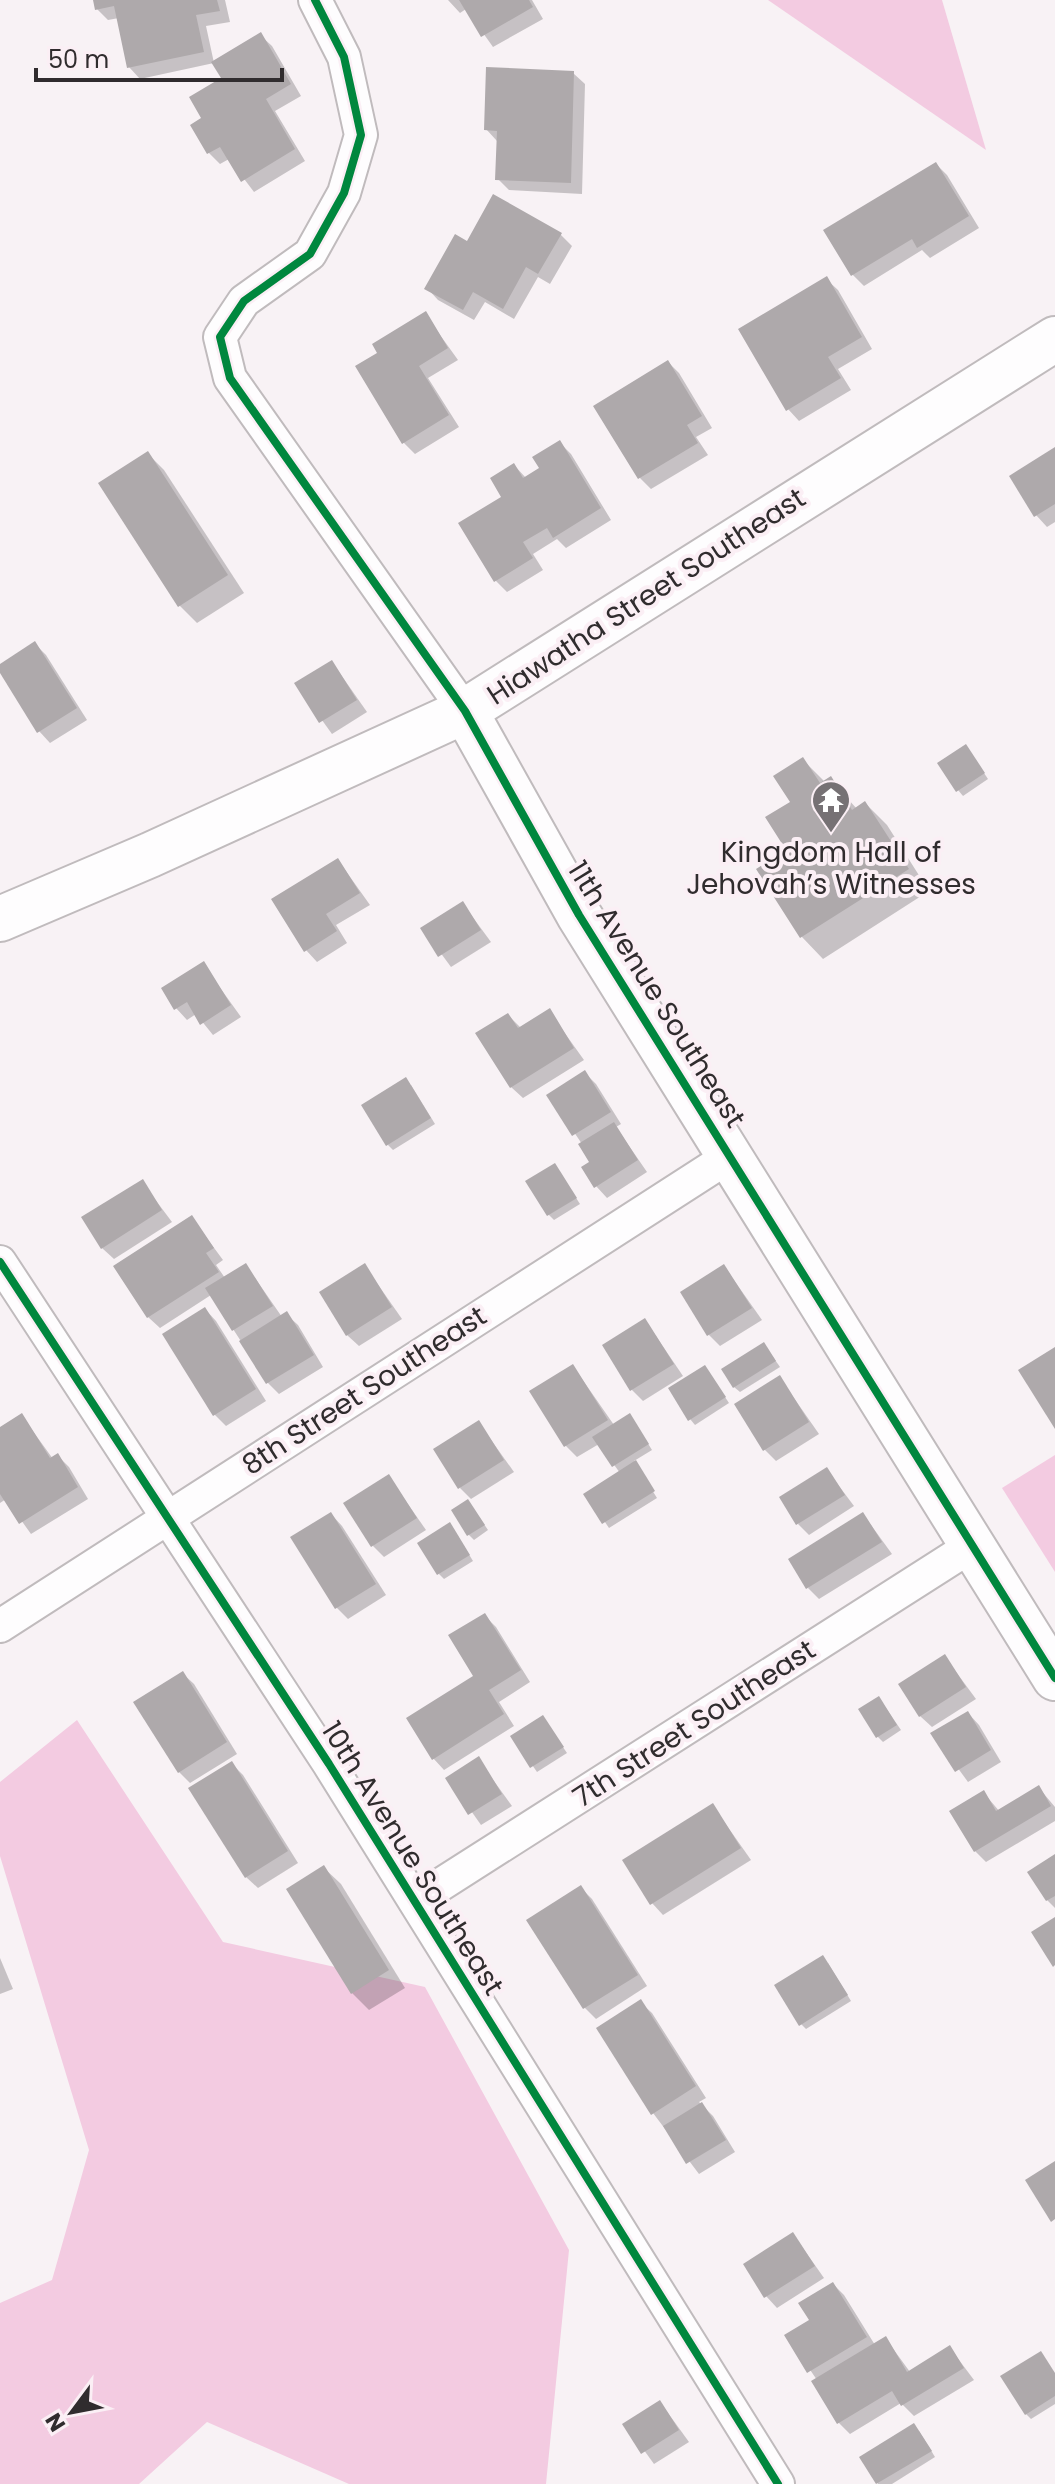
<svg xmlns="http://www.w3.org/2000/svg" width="1055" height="2484" font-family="Poppins,sans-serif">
<rect width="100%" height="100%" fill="#f8f2f5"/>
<g fill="#f3cbe1">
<polygon points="768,0 942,0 986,150"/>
<polygon points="1055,1455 1055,1572 1002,1488"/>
<polygon points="77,1720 223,1942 425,1987 569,2250 546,2484 349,2484 207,2422 139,2484 0,2484 0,2303 52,2280 89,2150 0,1856 0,1782"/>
</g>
<g fill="#0003">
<polygon points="95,0 225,0 230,22 206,26 214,63 260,35 272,46 301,96 275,111 305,161 254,192 229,159 220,164 209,153 192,125 204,119 224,79 214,63 140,79 129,67 119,18 108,20 97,9"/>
<polygon points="448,0 532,0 543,19 493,47 466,9 460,13"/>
<polygon points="573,73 585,84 582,194 509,190 498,179 497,141 486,129"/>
<polygon points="936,164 947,175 979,228 930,258 922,250 864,286 852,274"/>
<polygon points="560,234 572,246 550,284 538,277 514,319 485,302 474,320 438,300 427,288 468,243"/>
<polygon points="826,279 838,290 872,349 838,369 851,390 799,421 788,409"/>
<polygon points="425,314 458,360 428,378 459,427 415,454 404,443 357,367 380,353"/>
<polygon points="668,362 679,373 712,428 696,437 708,455 651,489 640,478 596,406"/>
<polygon points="560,443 571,454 611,520 566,548 557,539 533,554 543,570 507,592 496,581 514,465 526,478 542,469"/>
<polygon points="1055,449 1055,522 1047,527 1036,515"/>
<polygon points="148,454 164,470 244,593 197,623 180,606 101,484"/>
<polygon points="35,644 46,655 87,720 50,743 39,731 0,669"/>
<polygon points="332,662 367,712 332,734 296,684"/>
<polygon points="966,746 988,779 963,796 958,790"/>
<polygon points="803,760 825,782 830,779 857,809 865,803 887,825 929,891 823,959 802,937 792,802"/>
<polygon points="338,860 370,905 336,925 347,943 317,962 306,950"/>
<polygon points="463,904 491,942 451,967 423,929"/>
<polygon points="203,964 241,1017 213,1035 196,1014 187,1020 176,1008"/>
<polygon points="549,1011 584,1060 523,1098 511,1087 508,1015 521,1028"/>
<polygon points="585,1073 596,1084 621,1124 616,1127 647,1172 607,1198 596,1186 592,1162 582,1144 549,1095"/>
<polygon points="411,1085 435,1124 393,1150 388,1145"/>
<polygon points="555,1165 580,1204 554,1220 549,1215"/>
<polygon points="142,1182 172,1222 114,1259 102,1248"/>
<polygon points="192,1218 223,1260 216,1265 225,1278 246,1265 282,1317 286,1314 298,1325 323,1367 279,1394 268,1383 211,1295 160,1328 148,1317"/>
<polygon points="365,1266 402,1319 359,1346 347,1335"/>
<polygon points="724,1266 762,1320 720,1346 709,1335"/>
<polygon points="205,1309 216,1321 266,1401 226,1426 215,1415 164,1335"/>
<polygon points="645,1320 683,1376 643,1401 632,1390"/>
<polygon points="764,1344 780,1367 740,1392 734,1387"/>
<polygon points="573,1366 614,1425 634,1421 652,1450 634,1461 657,1498 609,1528 586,1494 620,1473 599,1444 577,1457 566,1446 532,1392"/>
<polygon points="705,1367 729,1403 695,1425 690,1419"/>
<polygon points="780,1378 819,1434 776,1461 764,1449"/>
<polygon points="22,1416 53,1459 58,1456 69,1467 88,1499 31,1534 6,1499 0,1503 0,1429"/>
<polygon points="479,1423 514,1472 471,1499 460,1488"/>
<polygon points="827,1470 854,1506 809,1535 798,1524"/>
<polygon points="389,1477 426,1530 384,1557 373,1546"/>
<polygon points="468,1501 488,1530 474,1540 468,1534"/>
<polygon points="331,1514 342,1526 386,1595 348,1619 337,1608"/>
<polygon points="863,1514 892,1554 819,1599 808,1588"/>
<polygon points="454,1530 473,1561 444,1579 439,1574"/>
<polygon points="484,1615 496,1627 530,1682 499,1702 514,1726 444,1770 433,1758 476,1677"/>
<polygon points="945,1657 976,1699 932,1727 920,1716"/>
<polygon points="182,1673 194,1684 237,1754 190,1783 179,1772"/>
<polygon points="879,1698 901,1730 883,1742 878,1737"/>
<polygon points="968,1713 979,1725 1001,1762 968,1782 933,1734"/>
<polygon points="543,1718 567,1753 537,1772 513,1737"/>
<polygon points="478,1759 512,1806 481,1825 448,1778"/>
<polygon points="232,1764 243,1775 298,1863 258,1888 246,1877 191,1789"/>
<polygon points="1039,1788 1055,1807 1055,1821 986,1862 975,1851 983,1792 1000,1812"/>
<polygon points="713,1806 751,1860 663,1915 652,1903"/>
<polygon points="1055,1857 1055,1908 1047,1900"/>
<polygon points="324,1868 341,1884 405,1988 369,2010 352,1993"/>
<polygon points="581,1888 592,1899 647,1986 596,2019 585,2008"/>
<polygon points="0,1958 13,1989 0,1994"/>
<polygon points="828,1963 851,2001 806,2029 801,2024"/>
<polygon points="640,2002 652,2013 706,2098 699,2102 713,2116 735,2152 699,2174 653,2113"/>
<polygon points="793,2234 824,2278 777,2308 766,2296"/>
<polygon points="833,2284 844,2295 875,2345 886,2339 910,2372 950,2348 974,2380 914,2416 901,2403 850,2434 839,2423 814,2382 817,2380 787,2336 811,2320"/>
<polygon points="1055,2373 1055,2404 1031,2419 1026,2414"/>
<polygon points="660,2402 689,2442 654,2464 625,2424"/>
<polygon points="919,2431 935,2457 892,2484 878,2484 862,2458"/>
</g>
<g fill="#aea9ab">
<polygon points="93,0 217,0 220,11 196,15 204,52 127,68 114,6 95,10"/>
<polygon points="459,0 529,0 533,7 481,37"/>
<polygon points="261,32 291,84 266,99 295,149 241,182 220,147 207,154 190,125 201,118 189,97 221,78 211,62"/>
<polygon points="486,67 574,71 571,183 495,180 497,131 484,130"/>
<polygon points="936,162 969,216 917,248 912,239 851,276 823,230"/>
<polygon points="493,194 562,233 538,274 526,267 503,309 473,292 463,310 424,289 455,234 467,241"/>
<polygon points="827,276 862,337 828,357 841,378 786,411 738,329"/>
<polygon points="426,311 448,348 419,366 449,415 402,444 355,366 377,353 372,344"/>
<polygon points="668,360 702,416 687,425 698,443 638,479 593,406"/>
<polygon points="560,440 601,508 553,538 547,528 523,542 533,558 494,582 458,523 501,497 490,478 514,463 523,478 539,468 532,457"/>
<polygon points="1055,447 1055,504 1034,517 1009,476"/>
<polygon points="148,451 228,575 178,607 98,483"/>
<polygon points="35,641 77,708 37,733 0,673 0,664"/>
<polygon points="332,660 357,700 319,723 294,683"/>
<polygon points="966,744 985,773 956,792 937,763"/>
<polygon points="803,757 820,783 831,776 852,810 865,801 909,869 800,938 756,869 786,850 765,817 790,802 773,776"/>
<polygon points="338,858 360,893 326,914 337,931 304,952 271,899"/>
<polygon points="463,901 481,930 438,957 420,928"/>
<polygon points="204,961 231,1005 200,1025 187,1002 174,1010 161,988"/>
<polygon points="550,1008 574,1048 510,1088 475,1033 508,1013 518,1028"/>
<polygon points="585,1070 611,1112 572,1136 546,1095"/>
<polygon points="406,1077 431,1118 386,1146 361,1105"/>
<polygon points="614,1122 638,1160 594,1188 581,1167 589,1162 578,1144"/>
<polygon points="555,1163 577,1198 547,1216 525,1181"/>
<polygon points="143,1179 162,1210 101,1249 81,1217"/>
<polygon points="192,1215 214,1248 206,1253 219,1272 147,1318 113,1266"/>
<polygon points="246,1263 273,1306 232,1331 205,1288"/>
<polygon points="365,1263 392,1307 346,1336 319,1292"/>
<polygon points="724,1264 752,1308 707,1336 680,1292"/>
<polygon points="205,1307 256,1389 213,1416 162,1334"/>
<polygon points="287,1311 314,1355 266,1384 239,1341"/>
<polygon points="645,1318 674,1364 630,1391 602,1345"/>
<polygon points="764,1342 776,1361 733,1388 721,1369"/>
<polygon points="1055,1347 1055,1429 1018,1370"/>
<polygon points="573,1364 608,1420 564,1447 529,1391"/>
<polygon points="705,1365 726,1397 688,1421 668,1388"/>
<polygon points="780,1375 809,1422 763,1451 734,1404"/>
<polygon points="22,1413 50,1458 58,1453 78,1487 19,1524 0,1494 0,1427"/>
<polygon points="630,1413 649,1444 612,1467 592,1437"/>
<polygon points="479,1420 504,1460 458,1489 433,1449"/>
<polygon points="636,1460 655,1491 602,1524 583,1494"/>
<polygon points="827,1467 845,1495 796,1525 779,1497"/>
<polygon points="389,1474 417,1518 371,1547 343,1503"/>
<polygon points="468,1499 485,1525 467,1536 451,1510"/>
<polygon points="331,1512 376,1584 335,1609 290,1537"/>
<polygon points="863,1512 882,1542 806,1589 788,1559"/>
<polygon points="450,1522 470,1555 437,1575 417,1543"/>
<polygon points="485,1613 521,1670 489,1690 504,1714 432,1760 406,1718 473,1676 448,1635"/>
<polygon points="945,1654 966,1687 919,1717 898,1684"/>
<polygon points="183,1671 227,1742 178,1773 133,1702"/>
<polygon points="879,1696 897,1725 876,1738 858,1709"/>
<polygon points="968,1711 991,1750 955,1772 930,1733"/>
<polygon points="543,1715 564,1747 530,1768 510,1736"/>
<polygon points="479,1756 502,1794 468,1815 445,1778"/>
<polygon points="232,1761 288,1851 245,1878 188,1788"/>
<polygon points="1039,1785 1051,1806 974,1852 949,1811 984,1790 996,1811"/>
<polygon points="713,1803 741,1848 650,1905 622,1860"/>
<polygon points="1055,1854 1055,1896 1046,1901 1027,1872"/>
<polygon points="324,1865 389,1970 351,1994 286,1889"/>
<polygon points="581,1885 638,1975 583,2009 526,1920"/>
<polygon points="1055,1917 1055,1965 1053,1967 1031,1932"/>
<polygon points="823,1955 848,1995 799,2026 774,1985"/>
<polygon points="641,1999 696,2086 651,2115 596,2028"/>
<polygon points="702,2102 726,2140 686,2164 663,2126"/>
<polygon points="1055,2161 1055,2219 1051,2222 1025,2180"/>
<polygon points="793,2232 815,2266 764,2298 743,2264"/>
<polygon points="833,2282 867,2337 807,2373 784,2335 809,2320 798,2303"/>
<polygon points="886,2336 907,2372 950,2345 964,2368 901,2406 892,2391 837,2424 811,2381"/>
<polygon points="1041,2351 1055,2373 1055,2396 1025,2415 1000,2376"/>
<polygon points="660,2400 679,2430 641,2454 622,2424"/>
<polygon points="914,2423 932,2451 876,2484 859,2457"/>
</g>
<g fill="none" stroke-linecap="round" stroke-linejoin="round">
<g stroke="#c0bbbd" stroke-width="36">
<g id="street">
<polyline points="315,0 344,57 361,135 344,193 310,254 244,301 220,337 230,378 465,711"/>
<polyline points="0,1262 329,1764 778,2484"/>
<polyline points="0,1626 730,1156"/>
<polyline points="415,1901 973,1545"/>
</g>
</g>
<g stroke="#c0bbbd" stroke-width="48">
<g id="secondary">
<polyline points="465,711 579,915 1055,1678"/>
<polyline points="0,919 150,855 465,711 1055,339"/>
</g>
</g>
<use href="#street" stroke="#fefdfe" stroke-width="32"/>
<use href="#secondary" stroke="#fefdfe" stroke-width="44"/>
<g stroke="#fbeff5" stroke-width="13">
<g id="cycleway">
<polyline points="315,0 344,57 361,135 344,193 310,254 244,301 220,337 230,378 465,711 579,915 1055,1678"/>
<polyline points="0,1262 329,1764 778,2484"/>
</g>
</g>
<use href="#cycleway" stroke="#00873e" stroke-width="8"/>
</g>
<defs>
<g id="temple-pin" transform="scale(2)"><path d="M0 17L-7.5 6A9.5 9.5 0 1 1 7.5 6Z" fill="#767174" stroke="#fbeff5"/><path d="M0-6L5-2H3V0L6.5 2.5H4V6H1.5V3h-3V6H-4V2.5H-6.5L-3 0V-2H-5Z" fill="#fff"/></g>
</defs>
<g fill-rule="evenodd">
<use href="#temple-pin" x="831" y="800"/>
</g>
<g text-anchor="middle" stroke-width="8" stroke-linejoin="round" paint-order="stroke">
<g font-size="28" fill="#302c2e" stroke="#fbeff5">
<text transform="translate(646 596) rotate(-33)" y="10">Hiawatha Street Southeast</text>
<text transform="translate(657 994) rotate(58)" y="10">11th Avenue Southeast</text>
<text transform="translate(364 1390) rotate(-33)" y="10">8th Street Southeast</text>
<text transform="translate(694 1723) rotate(-33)" y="10">7th Street Southeast</text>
<text transform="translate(413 1858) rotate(58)" y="10">10th Avenue Southeast</text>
</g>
<g font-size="28" fill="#302c2e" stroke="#fbeff5">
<text x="831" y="862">Kingdom Hall of<tspan x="831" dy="32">Jehovah’s Witnesses</tspan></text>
</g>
</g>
<g transform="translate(72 2412) rotate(238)" stroke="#fbeff5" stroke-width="6" paint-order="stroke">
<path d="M0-6L14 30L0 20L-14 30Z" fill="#302c2e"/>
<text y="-12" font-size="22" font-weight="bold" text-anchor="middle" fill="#302c2e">N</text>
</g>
<path d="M36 68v12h246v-12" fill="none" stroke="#302c2e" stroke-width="4"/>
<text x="48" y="68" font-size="24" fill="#302c2e" stroke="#fbeff5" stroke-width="6" paint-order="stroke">50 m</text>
</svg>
